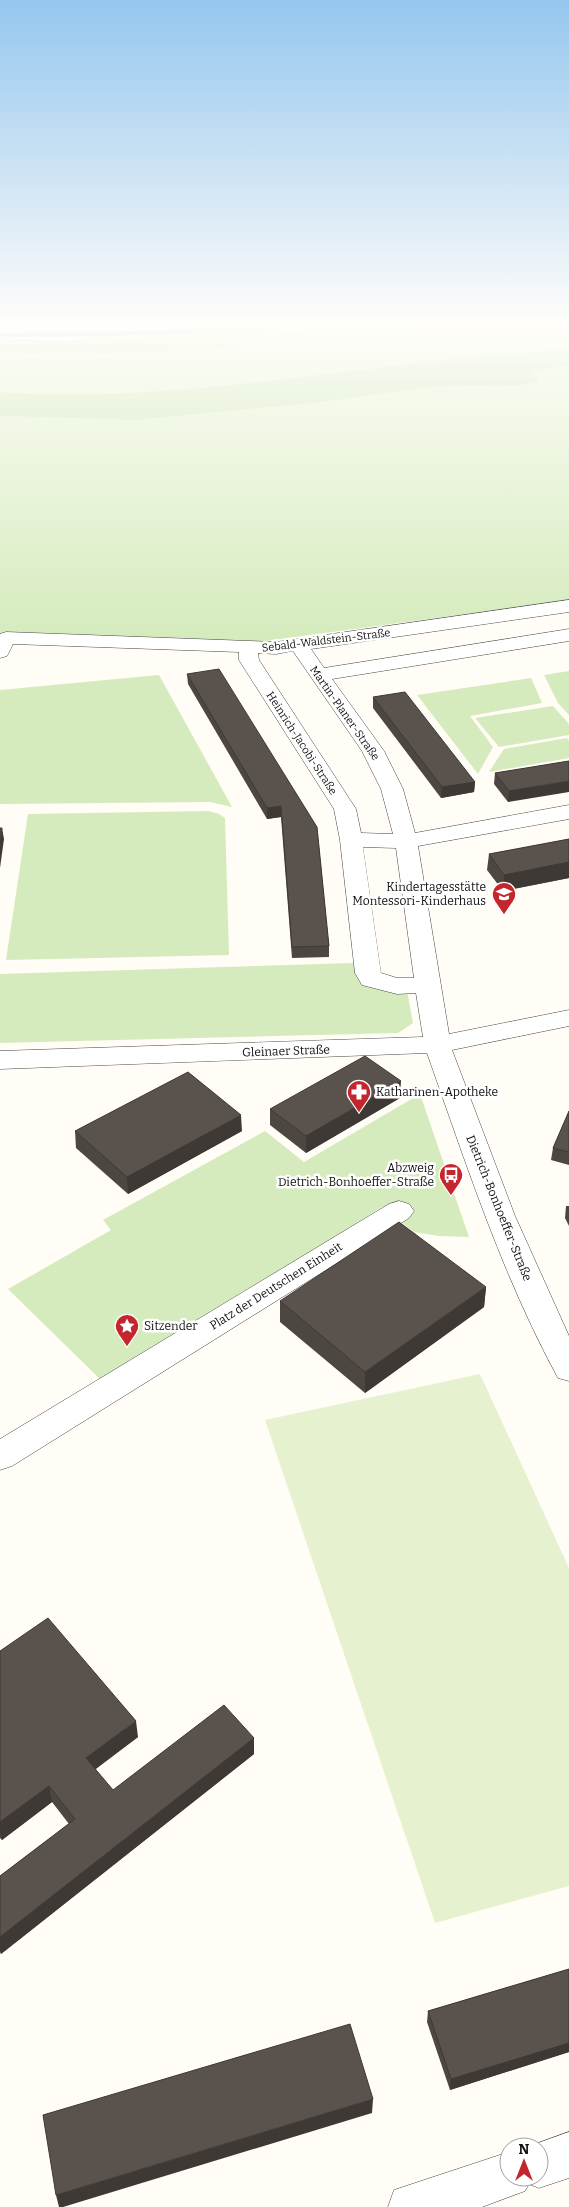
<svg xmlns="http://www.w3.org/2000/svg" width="569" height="2207" font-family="Bitter,serif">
<rect width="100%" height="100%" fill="#fffdf5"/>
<g fill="#d5ebbd">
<path d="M449,327H569V350C380,358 190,405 0,392V353C136,360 272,343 407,332Z"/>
<polygon points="569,365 569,600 251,643 0,634 0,416 136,420 314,403 433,387 486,386 540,379 533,371"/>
<polygon points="569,671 569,715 558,703 544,675"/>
<polygon points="159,675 232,807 210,802 0,804 0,690"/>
<polygon points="531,678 542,703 470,716 493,747 478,774 417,695"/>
<polygon points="553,706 569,724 569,735 499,747 475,718"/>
<polygon points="567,738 569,741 569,758 489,772 504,749"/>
<polygon points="208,811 219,814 225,818 229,955 6,960 28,814"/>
<polygon points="353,963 358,975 407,991 413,1023 398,1033 0,1043 0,974"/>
<polygon points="420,1094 469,1237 439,1236 414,1232 382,1207 104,1383 8,1289 111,1230 103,1220 265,1131 304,1162"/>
</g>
<g fill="#b9dc9c">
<path d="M231,327H274L283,331H297L299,327H449L407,332C272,343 136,360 0,353V338L71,341L92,336L115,337L143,341L140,334L183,330L226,331Z"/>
<path d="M569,350V365L533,371L540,380L524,385L433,387L314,403L136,420L0,416V392C191,405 379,358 569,350Z"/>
</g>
<polygon fill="#e6f2cf" points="480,1374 569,1568 569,1886 435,1923 265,1420"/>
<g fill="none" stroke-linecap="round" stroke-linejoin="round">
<polyline stroke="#3f96cf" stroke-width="4.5" points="0,335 108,334 266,327"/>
<g stroke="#444" stroke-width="1">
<g id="minor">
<path d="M569,600V612L311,649L324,668L569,629V641L332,679L384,751L403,789L415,833L569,805V819L418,846L449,1034L569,1010V1026L452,1050L515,1216L569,1336V1381L558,1378C502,1275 466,1163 427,1053L0,1069V1051L423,1037L416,993L397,994L362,985L355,973L340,840L334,809L239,660V652L13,644L7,656L0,658V634L6,632L276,642ZM293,651L362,751L381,789L393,834L361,833L356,809L259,660L258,653L276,654ZM363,847L396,848L414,978H397L381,973Z"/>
<polygon points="399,1201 409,1204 414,1211 409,1218 12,1466 0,1470 0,1439 389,1204"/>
<polygon points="569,2132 569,2178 539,2188 529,2184 525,2191 482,2207 388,2207 394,2190 509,2152 509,2177 539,2177 539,2147 527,2147"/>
</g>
</g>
<use href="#minor" fill="#fff" fill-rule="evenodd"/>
</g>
<g fill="#4d4742">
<polygon points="187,674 317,827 329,946 329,957 292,958 281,817 267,819 188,684"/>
<polygon points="373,697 475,782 474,792 441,798 373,708"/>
<polygon points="569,761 508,802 494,784 495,773"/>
<polygon points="569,839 569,878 503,891 487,870 489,854"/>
<polygon points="400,1098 306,1153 270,1125 270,1109"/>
<polygon points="569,1111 569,1165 551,1160 553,1148"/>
<polygon points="75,1131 242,1131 128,1194 76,1148"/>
<polygon points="566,1206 569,1206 569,1226 565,1218"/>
<polygon points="486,1287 484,1307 365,1393 280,1322 280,1301"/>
<polygon points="0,1651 138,1737 95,1769 113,1790 254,1738 254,1754 1,1954 0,1952 0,1876 69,1824 52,1802 2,1840 0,1838"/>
<polygon points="569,1969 569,2052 450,2090 427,2022 428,2011"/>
</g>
<g fill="#3f3936">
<polygon points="569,781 569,792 508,802 509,791"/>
<polygon points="475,782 474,792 441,798 442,787"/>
<polygon points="281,806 281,817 267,819 267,808"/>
<polygon points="2,828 4,839 0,868 0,846"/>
<polygon points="569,862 569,878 503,891 504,875"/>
<polygon points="401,1081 400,1098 306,1153 306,1136"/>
<polygon points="241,1115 242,1131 128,1194 127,1177"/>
<polygon points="486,1287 484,1307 365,1393 365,1372"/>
<polygon points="136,1721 138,1737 88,1775 86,1758"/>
<polygon points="254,1738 254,1754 1,1954 0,1948 0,1937"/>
<polygon points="49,1786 52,1802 2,1840 0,1832 0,1822"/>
<polygon points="569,2043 569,2052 450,2090 451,2079"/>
<polygon points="373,2099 372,2113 63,2207 59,2207 56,2195"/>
</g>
<g fill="#5a524d" stroke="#3f3936">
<polygon points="219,669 317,827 329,946 292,947 281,806 267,808 187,674"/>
<polygon points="405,692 475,782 442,787 373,697"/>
<polygon points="569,761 569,781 509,791 495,773"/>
<polygon points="0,828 2,828 0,846"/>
<polygon points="569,839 569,862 504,875 489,854"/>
<polygon points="365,1056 401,1081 306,1136 270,1109"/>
<polygon points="188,1072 241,1115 127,1177 75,1131"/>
<polygon points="569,1111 569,1152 553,1148"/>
<polygon points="399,1222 486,1287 365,1372 280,1301"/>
<polygon points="48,1618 136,1721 86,1758 113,1790 224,1705 254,1738 0,1937 0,1876 75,1819 49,1786 0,1822 0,1651"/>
<polygon points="569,1969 569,2043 451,2079 428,2011"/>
<polygon points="350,2024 373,2099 56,2195 43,2115"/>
</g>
<linearGradient id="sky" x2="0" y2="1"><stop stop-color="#95c6ee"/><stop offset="0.51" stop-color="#fffefa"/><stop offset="1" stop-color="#fffefa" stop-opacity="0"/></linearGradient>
<rect width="569" height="636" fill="url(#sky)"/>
<defs>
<g id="school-pin" transform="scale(1.25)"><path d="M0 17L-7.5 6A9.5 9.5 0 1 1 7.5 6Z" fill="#c4262e" stroke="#fff"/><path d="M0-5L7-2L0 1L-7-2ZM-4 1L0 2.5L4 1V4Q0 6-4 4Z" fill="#fff"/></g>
<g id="pharmacy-pin" transform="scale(1.25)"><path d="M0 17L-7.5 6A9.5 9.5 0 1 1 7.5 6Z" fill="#c4262e" stroke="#fff"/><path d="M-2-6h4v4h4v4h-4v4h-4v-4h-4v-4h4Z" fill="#fff"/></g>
<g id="bus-pin" transform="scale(1.25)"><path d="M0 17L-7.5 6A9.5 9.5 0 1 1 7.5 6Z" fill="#c4262e" stroke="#fff"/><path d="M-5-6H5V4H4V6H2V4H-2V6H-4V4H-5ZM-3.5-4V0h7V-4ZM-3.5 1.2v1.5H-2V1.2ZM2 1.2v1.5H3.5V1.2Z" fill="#fff"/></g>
<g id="sight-pin" transform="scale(1.25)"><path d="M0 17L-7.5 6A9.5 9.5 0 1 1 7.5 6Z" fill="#c4262e" stroke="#fff"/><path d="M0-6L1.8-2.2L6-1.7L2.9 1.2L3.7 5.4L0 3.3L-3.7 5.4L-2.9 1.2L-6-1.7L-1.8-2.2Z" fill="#fff"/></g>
</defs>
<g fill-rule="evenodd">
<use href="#school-pin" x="504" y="894"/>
<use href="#pharmacy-pin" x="359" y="1092"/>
<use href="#bus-pin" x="451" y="1175"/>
<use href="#sight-pin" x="127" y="1326"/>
</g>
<g text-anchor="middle" stroke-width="5" stroke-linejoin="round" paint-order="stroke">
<g font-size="11" fill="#111" stroke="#fff">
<text transform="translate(326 640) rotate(-7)" y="4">Sebald-Waldstein-Straße</text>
<text transform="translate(345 713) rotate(55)" y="4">Martin-Planer-Straße</text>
<text transform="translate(302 743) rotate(57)" y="4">Heinrich-Jacobi-Straße</text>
</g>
<g font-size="12" fill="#111" stroke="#fff" text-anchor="end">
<text x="486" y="891">Kindertagesstätte<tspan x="486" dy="14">Montessori-Kinderhaus</tspan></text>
<text x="376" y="1096" text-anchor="start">Katharinen-Apotheke</text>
<text x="434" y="1172">Abzweig<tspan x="434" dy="14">Dietrich-Bonhoeffer-Straße</tspan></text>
<text x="144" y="1330" text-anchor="start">Sitzender</text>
</g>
<g font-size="12" fill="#111" stroke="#fff">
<text transform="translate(286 1051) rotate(-2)" y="4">Gleinaer Straße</text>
<text transform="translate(499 1208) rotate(68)" y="4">Dietrich-Bonhoeffer-Straße</text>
<text transform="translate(276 1286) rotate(-32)" y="4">Platz der Deutschen Einheit</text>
</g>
</g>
<g transform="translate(524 2162)"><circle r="24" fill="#ffffff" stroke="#a0a0a0"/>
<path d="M0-4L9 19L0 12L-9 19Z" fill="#c4262e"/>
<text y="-8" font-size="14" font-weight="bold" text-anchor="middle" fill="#111111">N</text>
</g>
</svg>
